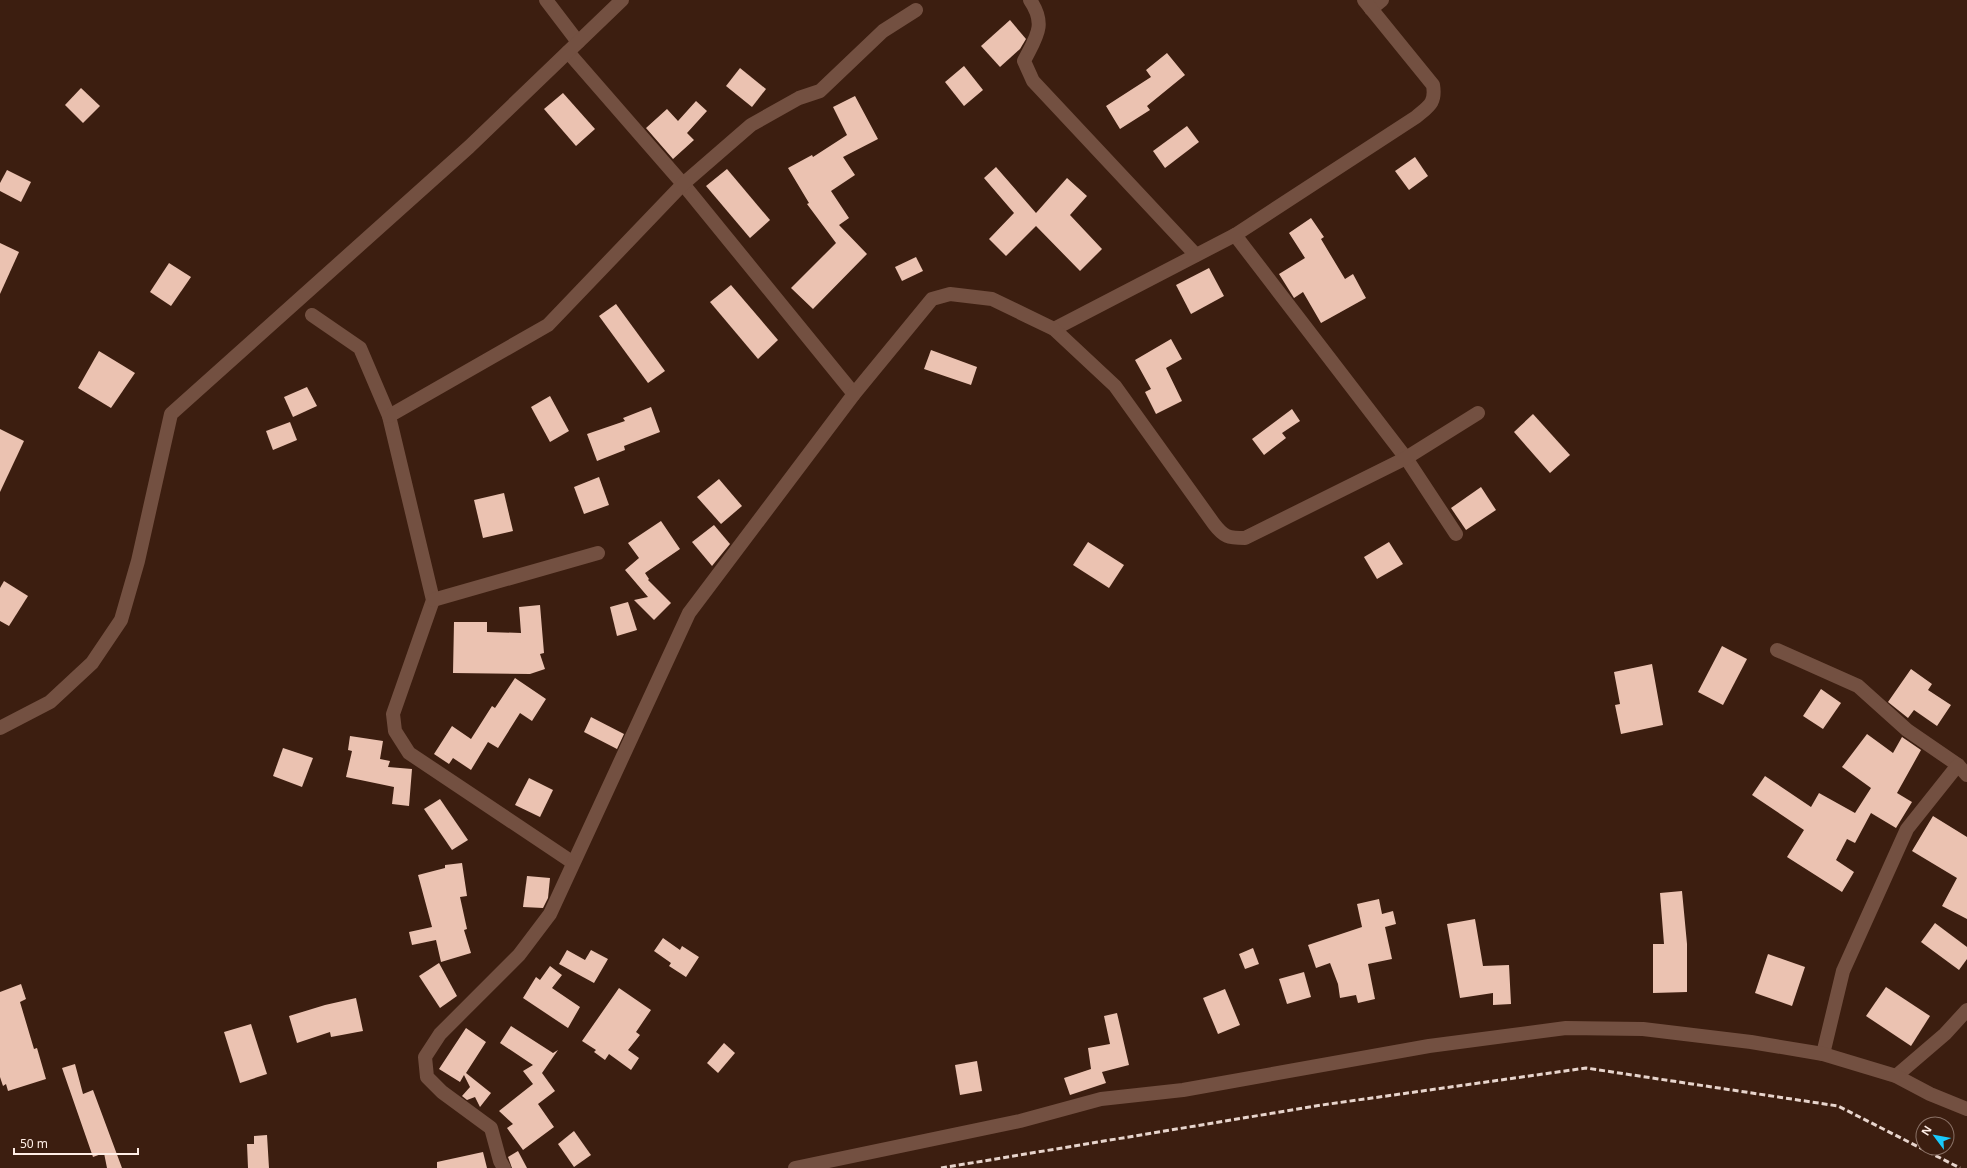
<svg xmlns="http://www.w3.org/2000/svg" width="1967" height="1168" font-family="'Noto Sans',sans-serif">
<rect width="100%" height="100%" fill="#3c1e10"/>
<g fill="#ebc2b1">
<polygon points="1010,20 1026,39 1020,49 1000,67 981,46"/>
<polygon points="1167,53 1185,75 1147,106 1150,110 1120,129 1106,106 1151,77 1146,70"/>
<polygon points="964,66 983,90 964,106 945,82"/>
<polygon points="740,68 766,89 752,107 726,86"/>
<polygon points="81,88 100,106 83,123 65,105"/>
<polygon points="563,93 595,129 576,146 544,109"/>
<polygon points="855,96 878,139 843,157 855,175 831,191 849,218 839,225 867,254 813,309 791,288 836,243 807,204 809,203 788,168 812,155 813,157 847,135 833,107"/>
<polygon points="696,101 707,111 687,133 694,140 673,159 646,128 667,109 678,121"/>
<polygon points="1187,126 1199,142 1165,168 1153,151"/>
<polygon points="1415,157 1428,176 1409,190 1395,171"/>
<polygon points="996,167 1036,213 1067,178 1087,196 1070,215 1102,249 1080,271 1036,226 1006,256 989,239 1014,213 984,178"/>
<polygon points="727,169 770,220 750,238 706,186"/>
<polygon points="7,170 31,182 21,202 0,191 0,183"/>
<polygon points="1311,218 1324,237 1321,239 1345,279 1353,274 1366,298 1321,323 1303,292 1294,298 1279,274 1305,258 1289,233"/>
<polygon points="0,243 19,252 0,294"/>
<polygon points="916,257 923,271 902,281 895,267"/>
<polygon points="169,263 191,277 171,306 150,292"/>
<polygon points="1209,268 1224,296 1191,314 1176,285"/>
<polygon points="731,285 778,340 758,359 710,302"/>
<polygon points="616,304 665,371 648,383 599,316"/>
<polygon points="1171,339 1182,359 1166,368 1182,401 1156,414 1145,392 1151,389 1135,360"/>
<polygon points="931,350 977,367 971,385 924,369"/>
<polygon points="99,351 135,373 111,408 78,388"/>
<polygon points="307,387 317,406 293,417 284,397"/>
<polygon points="550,396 569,431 550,442 531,407"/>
<polygon points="651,407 660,432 624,446 625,450 597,461 587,434 625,421 623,418"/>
<polygon points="1292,409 1300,421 1282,433 1286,438 1264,455 1252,439"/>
<polygon points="1533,414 1570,455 1550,473 1514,432"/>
<polygon points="290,422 297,440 273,450 266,431"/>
<polygon points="0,429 24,441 0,492"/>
<polygon points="599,477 609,505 584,514 574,487"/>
<polygon points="719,479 742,506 721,524 697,497"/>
<polygon points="1481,487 1496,510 1466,530 1451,508"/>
<polygon points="504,493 513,531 483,538 474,500"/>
<polygon points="661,521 680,549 645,573 649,579 648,580 671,603 654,620 634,600 648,597 625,570 639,558 628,543"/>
<polygon points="714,525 730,544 712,566 692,542"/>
<polygon points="1088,542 1124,565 1109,588 1073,565"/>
<polygon points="1389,542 1403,564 1377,579 1364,557"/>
<polygon points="4,581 28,596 9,626 0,621 0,588"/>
<polygon points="628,602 637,630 617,636 610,607"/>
<polygon points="540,605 544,653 540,654 545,669 530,674 453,673 454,622 487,622 487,632 521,633 519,607"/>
<polygon points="1722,646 1747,659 1723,705 1698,692"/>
<polygon points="1652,664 1663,725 1621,734 1615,705 1620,704 1614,672"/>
<polygon points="1911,669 1932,684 1928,690 1951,705 1937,726 1914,710 1908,718 1888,702"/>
<polygon points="515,678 546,699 532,721 520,713 498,748 488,742 471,770 453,758 449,764 434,754 452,726 471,739 492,706 495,708"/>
<polygon points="1821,689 1841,703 1823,729 1803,716"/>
<polygon points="591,717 624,734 617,749 584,732"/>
<polygon points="1867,734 1893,753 1902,737 1921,750 1897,793 1912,802 1896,828 1871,813 1855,843 1847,839 1836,860 1854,872 1842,892 1787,857 1804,830 1752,795 1765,776 1811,807 1819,793 1855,813 1871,788 1842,767"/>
<polygon points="350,736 383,741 380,759 390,761 388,767 412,769 409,806 392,804 394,787 346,777 352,751 348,750"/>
<polygon points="283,748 313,758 302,787 273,776"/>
<polygon points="529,778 553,790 540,817 515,805"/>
<polygon points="440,799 468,840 452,850 424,809"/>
<polygon points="1933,816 1967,837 1967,919 1942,906 1957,878 1912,851"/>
<polygon points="462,863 467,896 460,897 467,929 464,930 471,953 441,962 436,940 412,945 409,932 432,927 418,875 445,868 445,865"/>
<polygon points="527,876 550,878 548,898 543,908 523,907"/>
<polygon points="1682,891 1687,944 1687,992 1653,993 1653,944 1664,944 1660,893"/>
<polygon points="1379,899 1382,914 1393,911 1396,924 1385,927 1392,959 1368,964 1375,999 1358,1003 1356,995 1340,998 1338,984 1330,963 1316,968 1308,945 1362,927 1357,904"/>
<polygon points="1475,919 1483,966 1509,965 1511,1004 1493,1005 1493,993 1460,998 1447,924"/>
<polygon points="1935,923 1967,947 1967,959 1959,970 1921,942"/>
<polygon points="663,938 680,950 682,946 699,957 686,977 669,966 671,963 654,951"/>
<polygon points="1253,948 1259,964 1245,969 1239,954"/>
<polygon points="567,950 585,960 591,950 608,959 594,983 559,964"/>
<polygon points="1768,954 1805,967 1792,1006 1755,993"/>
<polygon points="439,963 457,996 440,1008 419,976"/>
<polygon points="550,966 562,975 552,988 580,1007 568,1028 523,998 536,977 540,980"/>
<polygon points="1304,972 1311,997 1287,1004 1279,979"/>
<polygon points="21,984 26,999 20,1002 34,1049 37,1048 46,1079 8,1091 6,1084 3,1086 0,1077 0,992"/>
<polygon points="1886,987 1930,1016 1911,1046 1866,1016"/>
<polygon points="619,988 651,1010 636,1032 640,1035 628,1050 639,1058 631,1070 609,1054 605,1060 594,1052 596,1050 582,1041"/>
<polygon points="1225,989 1240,1025 1218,1034 1203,998"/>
<polygon points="356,998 363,1031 331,1037 330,1032 297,1043 289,1016 325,1005"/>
<polygon points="1117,1013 1129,1065 1102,1072 1106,1083 1070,1095 1064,1078 1091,1069 1088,1048 1110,1044 1104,1016"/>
<polygon points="251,1024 267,1074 240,1083 224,1032"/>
<polygon points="511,1026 553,1053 558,1050 542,1073 555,1091 538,1104 554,1127 523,1150 507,1128 513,1124 499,1111 533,1084 523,1071 533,1065 500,1043"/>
<polygon points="466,1028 486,1042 466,1073 491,1093 480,1107 475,1097 467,1100 462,1096 470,1087 464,1075 460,1082 439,1069"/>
<polygon points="724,1043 735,1053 718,1073 707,1063"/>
<polygon points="977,1061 982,1091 960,1095 955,1065"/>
<polygon points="75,1064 83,1094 93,1090 122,1168 107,1168 104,1153 93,1157 62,1068"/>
<polygon points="574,1131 591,1155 574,1167 558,1144"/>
<polygon points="267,1135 269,1168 248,1168 247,1144 254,1144 254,1136"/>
<polygon points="518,1151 527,1168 512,1168 508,1157"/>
<polygon points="483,1152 487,1168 437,1168 437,1162"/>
</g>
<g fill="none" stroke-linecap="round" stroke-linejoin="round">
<g stroke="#735041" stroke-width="14">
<polyline points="546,0 578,42"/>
<path d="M1030,0C1047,25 1036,37 1024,61L1033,81L1196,255"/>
<polyline points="1371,9 1382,0"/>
<polyline points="568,52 683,184 854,394"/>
<polyline points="1235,235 1406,458 1456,534"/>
<polyline points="312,315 360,348 389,416 433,600 393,714 395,731 409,753 572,862"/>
<path d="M1054,329L1235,235L1416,117C1429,106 1436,103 1433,85L1364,0"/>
<polyline points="389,416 548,325 683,184 751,125 799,98 820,91 883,31 916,10"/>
<polyline points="433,600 598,553"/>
<polyline points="1777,650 1858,686 1907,730 1958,765 1967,775"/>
<polyline points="0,728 50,702 92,663 121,620 138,561 171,414 469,147 622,0"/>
<polyline points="1823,1054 1843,971 1907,829 1958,765"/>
<polyline points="1896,1076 1945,1034 1967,1010"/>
<path d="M504,1168L500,1161L491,1128L442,1092L427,1077L425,1057L440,1034L519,955L550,914L689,613L854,394L932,299L950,294L992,299L1054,329L1115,386L1214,524C1224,537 1228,538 1245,538L1406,458L1478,413"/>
<polyline points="795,1168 1020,1121 1101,1099 1183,1090 1429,1046 1566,1028 1643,1029 1751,1042 1823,1054 1896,1076 1930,1094 1967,1109"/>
</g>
<polyline stroke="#e7d4cc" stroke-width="3" stroke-dasharray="6 3" stroke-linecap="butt" points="941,1168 1322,1105 1586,1068 1838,1106 1960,1168"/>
</g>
<g transform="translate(1935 1136) rotate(302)"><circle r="19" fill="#3c1e10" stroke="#8a7166"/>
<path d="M0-3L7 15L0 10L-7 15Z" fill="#19cafc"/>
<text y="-6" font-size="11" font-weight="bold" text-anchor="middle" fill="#ffeee6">N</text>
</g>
<path d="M14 1148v6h124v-6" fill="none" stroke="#ffeee6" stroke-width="2"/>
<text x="20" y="1148" font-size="12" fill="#ffeee6" stroke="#3c1e10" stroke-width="3" paint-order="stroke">50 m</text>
</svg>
